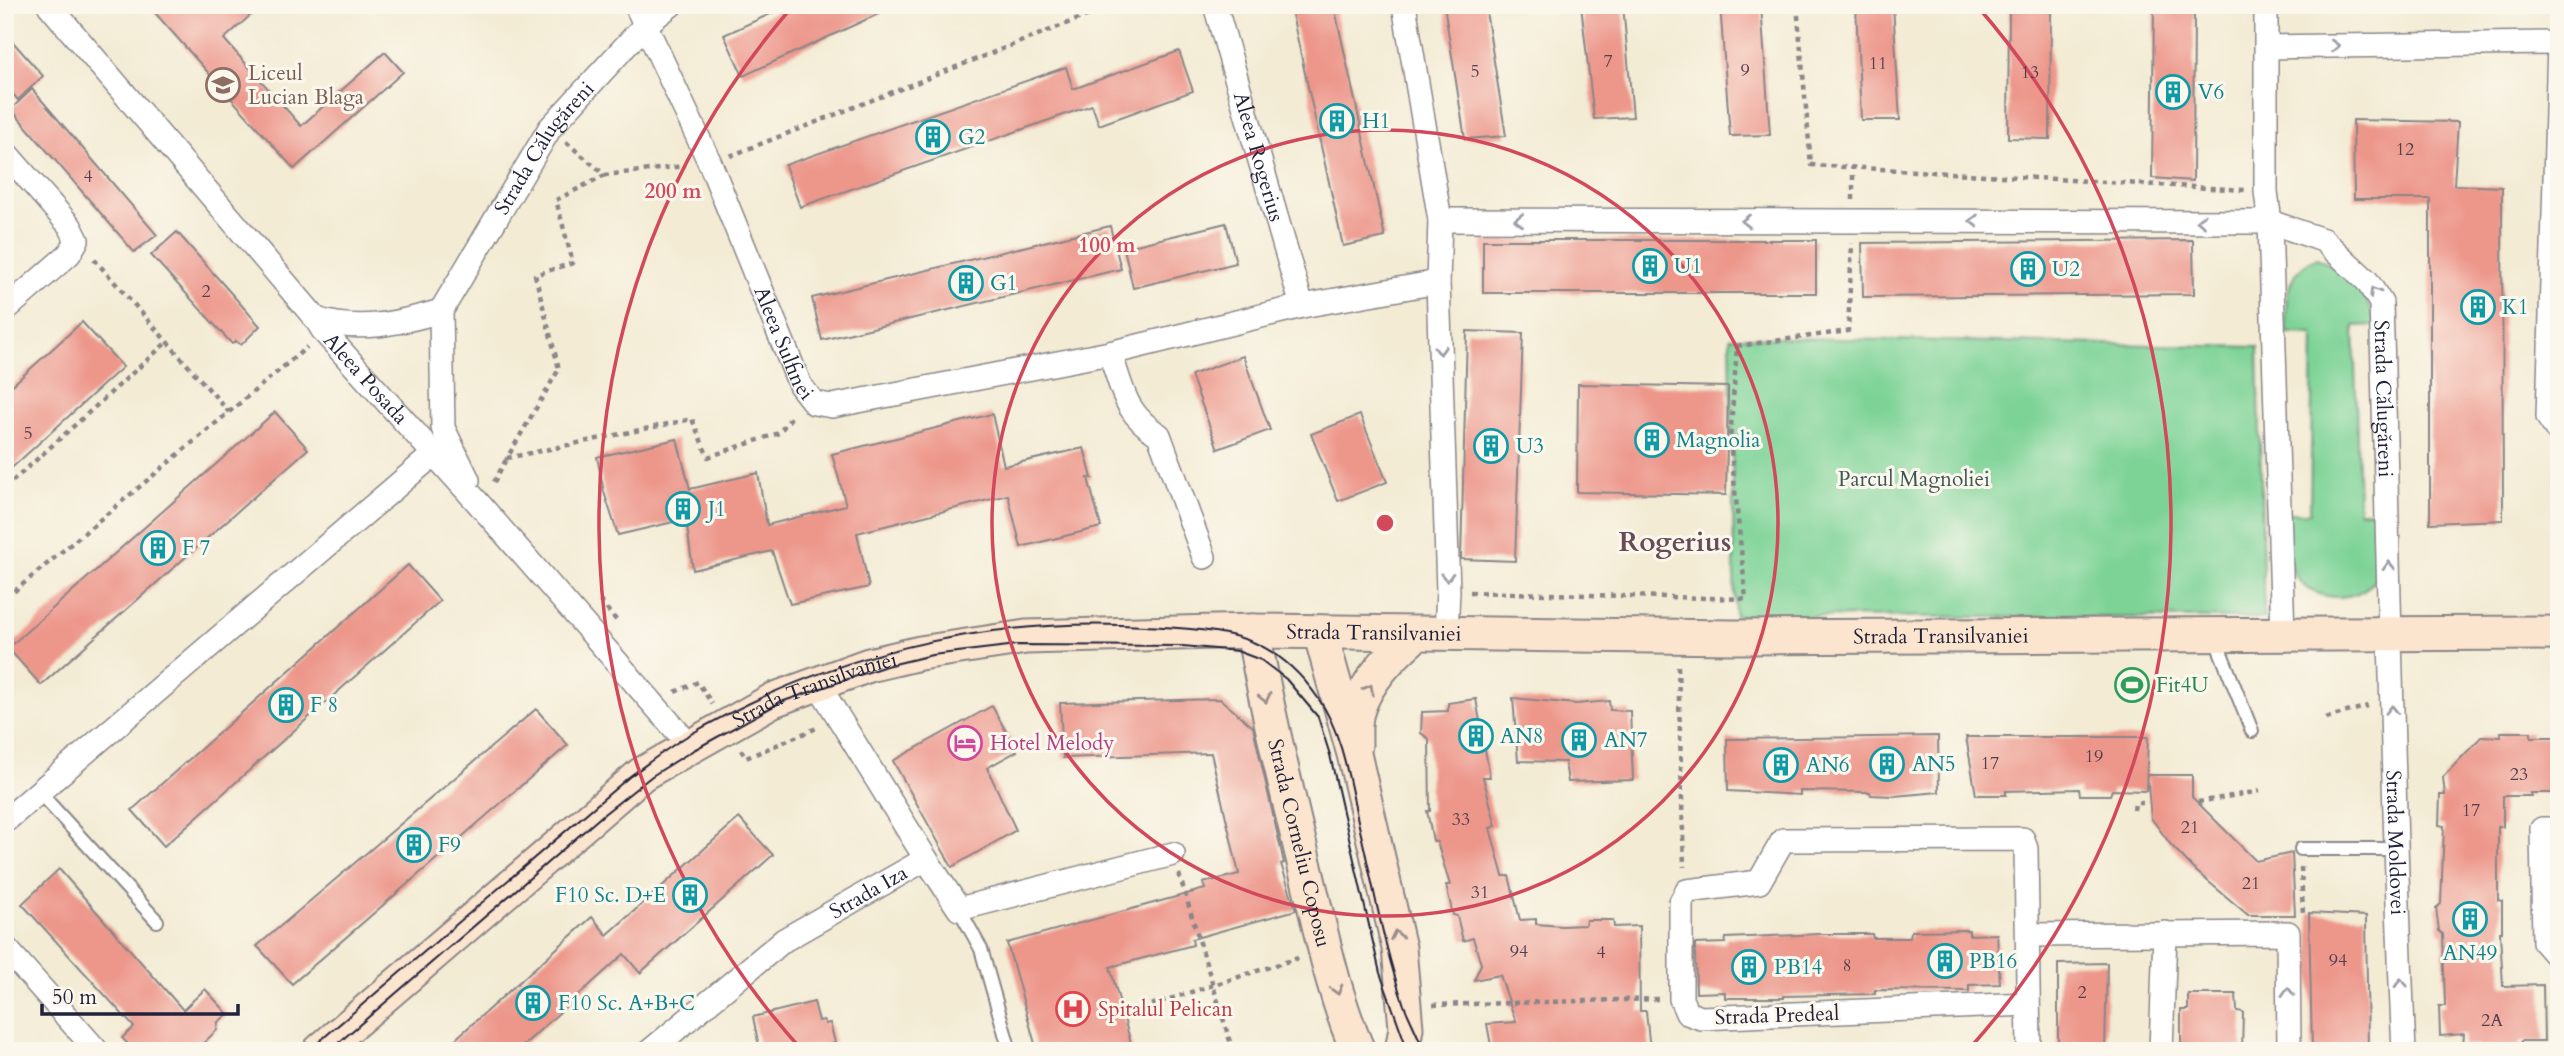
<svg xmlns="http://www.w3.org/2000/svg" width="2564" height="1056" font-family="Cardo,serif">
<rect width="100%" height="100%" fill="#fbf7ec"/>
<filter id="ink" filterUnits="userSpaceOnUse"><feTurbulence type="fractalNoise" baseFrequency=".0143" numOctaves="2"/><feDisplacementMap in="SourceGraphic" scale="14" xChannelSelector="R" yChannelSelector="G"/><feConvolveMatrix kernelMatrix="1 2 1 2 8 2 1 2 1" color-interpolation-filters="sRGB"/></filter>
<filter id="wash" filterUnits="userSpaceOnUse"><feTurbulence type="fractalNoise" baseFrequency=".00686" numOctaves="4" result="noise"/><feDisplacementMap in="SourceGraphic" scale="28" xChannelSelector="R" yChannelSelector="G"/><feGaussianBlur stdDeviation="1.57" result="paint"/><feColorMatrix in="noise" values="0 0 0 0 0 0 0 0 0 0 0 0 0 0 0 0 0 1.4 0 .05"/><feComposite in="paint" operator="in"/></filter>
<g filter="url(#wash)">
<rect width="100%" height="100%" fill="#f3ebd4"/>
<g fill="#7dd396" stroke="#507a68" stroke-width="2">
<path d="M2317,258C2350,273 2367,290 2376,325L2354,326L2359,511H2381C2381,531 2386,557 2377,575C2363,605 2311,603 2296,576C2285,558 2286,534 2284,513H2310L2313,334L2287,333C2284,303 2285,270 2317,258Z"/>
<polygon points="1730,337 2258,347 2264,618 1735,616"/>
</g>
<g id="blocks">
<g fill="#ed978b">
<polygon points="148,5 262,5 224,39 301,126 385,52 403,72 294,169"/>
<polygon points="790,5 898,5 743,76 724,35"/>
<polygon points="1290,5 1334,5 1385,237 1343,246"/>
<polygon points="1444,5 1485,5 1506,136 1465,139"/>
<polygon points="1581,5 1623,5 1633,117 1594,119"/>
<polygon points="1720,5 1761,5 1770,135 1730,136"/>
<polygon points="1856,5 1893,5 1900,120 1861,120"/>
<polygon points="2009,5 2051,5 2050,139 2008,138"/>
<polygon points="2154,5 2194,5 2193,181 2152,178"/>
<polygon points="5,33 43,76 18,100 5,85"/>
<polygon points="1179,51 1193,91 1099,125 1092,105 800,207 785,165 1066,67 1073,89"/>
<polygon points="32,89 157,235 134,252 11,109"/>
<polygon points="2353,120 2458,122 2454,185 2502,187 2503,520 2430,523 2430,199 2354,199"/>
<polygon points="1226,223 1236,263 1133,288 1124,248"/>
<polygon points="1110,226 1121,269 822,340 812,298"/>
<polygon points="177,232 260,326 241,345 236,341 232,344 151,255"/>
<rect x="1483" y="240" width="333" height="53"/>
<polygon points="2193,240 2194,294 1863,297 1862,243"/>
<polygon points="82,322 123,367 5,474 5,392"/>
<polygon points="1467,331 1523,333 1515,561 1461,559"/>
<polygon points="1243,356 1270,430 1218,449 1191,375"/>
<polygon points="1578,384 1728,387 1726,495 1577,492"/>
<polygon points="275,412 308,449 41,685 8,648"/>
<polygon points="992,414 1004,466 1084,448 1092,478 1088,478 1101,527 1021,547 1008,495 857,533 869,587 790,604 772,551 693,570 686,519 618,535 604,492 597,457 677,439 690,489 758,473 767,525 846,505 832,454"/>
<polygon points="1360,415 1387,482 1338,501 1311,434"/>
<polygon points="408,565 440,601 164,846 132,810"/>
<polygon points="1513,698 1576,704 1609,701 1610,710 1630,711 1633,780 1568,782 1565,762 1518,761"/>
<polygon points="1220,699 1253,727 1284,863 1281,864 1296,910 1192,939 1193,945 1110,967 1133,1051 1037,1051 1007,943 1205,889 1203,883 1239,874 1211,753 1063,758 1060,703"/>
<polygon points="1476,699 1490,777 1483,777 1496,826 1490,828 1503,876 1509,876 1520,920 1536,919 1536,924 1562,926 1585,925 1586,920 1613,920 1614,927 1639,926 1640,1011 1646,1011 1650,1051 1492,1051 1487,1024 1516,1022 1500,975 1474,980 1481,964 1473,938 1463,941 1457,916 1453,915 1446,885 1450,885 1437,842 1433,841 1427,811 1430,811 1429,739 1421,733 1422,712 1448,711 1448,703"/>
<polygon points="992,706 1017,751 987,768 1016,830 952,867 893,761"/>
<polygon points="536,709 568,745 292,984 257,946"/>
<polygon points="2500,732 2531,732 2531,737 2559,737 2559,793 2530,793 2531,796 2503,796 2503,827 2498,827 2498,900 2502,901 2502,932 2500,932 2503,986 2543,985 2544,1041 2521,1041 2520,1047 2463,1046 2464,1034 2440,1036 2439,1006 2445,1006 2443,934 2439,931 2436,908 2441,904 2444,826 2439,825 2440,795 2445,795 2443,777 2482,736 2501,737"/>
<polygon points="1938,736 1939,792 1894,796 1871,795 1870,792 1800,791 1800,795 1728,791 1727,739"/>
<polygon points="1966,737 2148,737 2146,791 2112,790 2110,795 2080,795 2079,789 2006,791 2006,795 1976,795"/>
<polygon points="2147,775 2192,775 2192,797 2256,861 2292,853 2295,915 2248,915 2197,872 2171,845 2151,818"/>
<polygon points="739,818 773,855 640,973 624,954 517,1051 442,1051 592,917 607,935"/>
<polygon points="59,869 183,1010 205,989 228,1014 218,1022 217,1030 195,1051 135,1051 122,1038 134,1027 22,904"/>
<polygon points="2309,913 2366,916 2368,1051 2312,1051"/>
<polygon points="1969,930 1969,935 1997,934 2000,984 1969,985 1969,991 1875,990 1875,994 1784,996 1784,998 1725,998 1725,992 1696,993 1695,944 1725,943 1726,938 1820,934 1872,934 1873,938 1910,938 1911,931"/>
<polygon points="2107,963 2105,1051 2058,1051 2058,964"/>
<polygon points="2188,994 2236,994 2237,1011 2243,1012 2242,1051 2181,1051 2181,1010 2188,1010"/>
<polygon points="814,1002 819,1021 824,1020 825,1024 830,1023 835,1043 812,1051 760,1051 753,1017"/>
</g>
</g>
</g>
<g filter="url(#ink)">
<use href="#blocks" fill-opacity="0" stroke="#8a8688" stroke-width="2"/>
<g fill="none" stroke-linecap="round" stroke-linejoin="round">
<g stroke="#8a8688" stroke-width="16">
<g id="lane">
<polyline points="2215,638 2252,731"/>
<polyline points="38,791 157,921"/>
<polyline points="2301,849 2395,849"/>
<polyline points="959,909 981,949 1010,1051"/>
</g>
</g>
<g stroke="#8a8688" stroke-width="26">
<g id="street">
<path id="s1" d="M49,5L316,319L324,332L480,505L690,746"/>
<path id="s2" d="M636,5L710,163L800,385L814,403L832,406L1110,353L1302,306L1438,282L1440,220L1404,5"/>
<path id="s3" d="M1215,5L1302,306"/>
<polyline points="2266,5 2266,192 2270,222 2283,635"/>
<polyline points="2559,44 2548,417 2559,433"/>
<polyline points="2267,47 2559,43"/>
<polyline points="5,152 70,226 77,240 69,254 5,310"/>
<path id="s4" d="M1440,220L2270,222L2323,240L2367,281L2381,303C2389,552 2392,802 2404,1051"/>
<polyline points="1438,282 1448,591 1446,633"/>
<path d="M316,319C359,333 399,323 441,311"/>
<path d="M1110,353C1123,390 1124,413 1159,435L1204,557"/>
<path id="s5" d="M468,480L443,428L441,311L550,128L645,25L671,5"/>
<polyline points="5,821 434,454"/>
<polyline points="2559,829 2542,829 2544,942 2559,959"/>
<polyline points="926,859 959,909 1173,854"/>
<polyline points="2028,935 2288,933 2289,1051"/>
<polyline points="5,947 97,1051"/>
<polyline points="2028,1004 1701,1018 1687,1013 1681,999 1681,902 1687,891 1759,882 1783,840 2023,839 2026,849 2029,1051"/>
<path id="s6" d="M650,1051L784,940L926,859L818,684"/>
<polyline points="2161,1051 2165,933"/>
</g>
</g>
<g stroke="#8a8688" stroke-width="37">
<g id="secondary">
<path id="s7" d="M1253,631C1267,711 1287,791 1306,871C1321,931 1333,994 1358,1051"/>
<polyline points="1320,632 1354,754 1399,948 1406,1028 1402,1051"/>
<path d="M1355,745C1355,734 1354,722 1357,712C1366,680 1392,655 1416,634"/>
<path id="s8" d="M320,1051L642,774L773,700L869,665L920,653L1026,637L1253,631L1733,637L2559,633"/>
</g>
</g>
<g stroke="#8a8688" stroke-width="4.5" stroke-dasharray="5 5" stroke-linecap="butt">
<polyline points="1797,5 1811,165 2245,190"/>
<polyline points="566,142 605,175 685,166"/>
<polyline points="730,156 1114,5"/>
<polyline points="605,175 556,200 573,263 535,275 559,369 507,458 692,419 708,457 779,433 793,415"/>
<polyline points="1853,200 1853,167"/>
<polyline points="94,259 229,412"/>
<polyline points="494,482 507,458"/>
<polyline points="5,488 167,342"/>
<polyline points="1470,592 1746,599 1730,440 1737,346 1848,331 1852,243"/>
<polyline points="5,595 11,594 307,347"/>
<polyline points="600,601 617,621"/>
<polyline points="1678,666 1684,867"/>
<polyline points="675,692 698,682 712,704"/>
<polyline points="2326,718 2368,706"/>
<polyline points="741,750 746,758 819,727"/>
<polyline points="2198,802 2260,791"/>
<polyline points="2134,810 2135,803 2148,803"/>
<polyline points="2301,867 2303,915"/>
<polyline points="1179,874 1233,1051"/>
<polyline points="1433,1005 1659,999"/>
<polyline points="1132,1011 1298,958"/>
</g>
<use href="#lane" stroke="#fff" stroke-width="12"/>
<use href="#street" stroke="#fff" stroke-width="23"/>
<use href="#secondary" stroke="#fce5cf" stroke-width="33"/>
<g stroke="#22223b" stroke-width="2">
<path d="M308,1051L629,777C647,764 665,750 684,738C825,655 982,616 1146,626C1221,631 1271,630 1318,698C1344,735 1350,787 1360,830C1374,888 1384,949 1404,1005C1410,1020 1418,1035 1424,1051"/>
<polyline points="329,1051 604,814 652,776 692,751 781,702 886,666 932,655 1017,645 1183,646 1237,651 1261,660 1286,679 1318,717 1330,755 1380,973 1408,1051"/>
</g>
</g>
<defs><path id="oneway-chevron" d="M-2-3.5L2.5 0L-2 3.5" fill="none" stroke-width="1.6" stroke-linecap="round" stroke-linejoin="round" transform="scale(1.75)"/></defs>
<g stroke="#9c9ca7">
<use href="#oneway-chevron" transform="translate(2335 46) rotate(-1)"/>
<use href="#oneway-chevron" transform="translate(1519 220) rotate(-180)"/>
<use href="#oneway-chevron" transform="translate(1746 221) rotate(-180)"/>
<use href="#oneway-chevron" transform="translate(1974 221) rotate(-180)"/>
<use href="#oneway-chevron" transform="translate(2201 221) rotate(-180)"/>
<use href="#oneway-chevron" transform="translate(2374 292) rotate(-121)"/>
<use href="#oneway-chevron" transform="translate(1440 350) rotate(88)"/>
<use href="#oneway-chevron" transform="translate(2389 566) rotate(-92)"/>
<use href="#oneway-chevron" transform="translate(1447 577) rotate(88)"/>
<use href="#oneway-chevron" transform="translate(2392 710) rotate(-90)"/>
<use href="#oneway-chevron" transform="translate(2401 983) rotate(-93)"/>
<use href="#oneway-chevron" transform="translate(2288 992) rotate(-91)"/>
</g>
<g stroke="#9a8d8c">
<use href="#oneway-chevron" transform="translate(1369 689) rotate(-61)"/>
<use href="#oneway-chevron" transform="translate(1265 698) rotate(77)"/>
<use href="#oneway-chevron" transform="translate(1396 935) rotate(-102)"/>
<use href="#oneway-chevron" transform="translate(1337 990) rotate(74)"/>
</g>
</g>
<g fill="none" stroke="#d1495b" stroke-width="3.5">
<circle cx="1385" cy="523" r="393"/>
<path d="M801 1049A786 786 0 0 1 792 7M1978 7A786 786 0 0 1 1969 1049"/>
</g>
<defs>
<g id="school-ring" transform="scale(1.75)"><circle r="9.5" fill="#fbf7ec" stroke="#8d6e63" stroke-width="1.5"/><path d="M0-5L7-2L0 1L-7-2ZM-4 1L0 2.5L4 1V4Q0 6-4 4Z" fill="#8d6e63"/></g>
<g id="building-ring" transform="scale(1.75)"><circle r="9.5" fill="#fbf7ec" stroke="#0f9aa8" stroke-width="1.5"/><path d="M-4-6H4V6H1V3H-1V6H-4ZM-2.5-4.3h1.7v1.8h-1.7ZM.8-4.3h1.7v1.8H.8ZM-2.5-1h1.7V.8h-1.7ZM.8-1h1.7V.8H.8Z" fill="#0f9aa8"/></g>
<g id="stadium-ring" transform="scale(1.75)"><circle r="9.5" fill="#fbf7ec" stroke="#2e9e5b" stroke-width="1.5"/><path d="M0-5a6.5 5 0 1 0 0 10a6.5 5 0 1 0 0-10ZM-3.5-1.8h7v3.6h-7Z" fill="#2e9e5b"/></g>
<g id="hotel-ring" transform="scale(1.75)"><circle r="9.5" fill="#fbf7ec" stroke="#d1479c" stroke-width="1.5"/><path d="M-6-4.5h1.5V1H6V5H4.5V3h-9V5H-6ZM-4 0a1.8 1.8 0 1 1 3.6 0ZM.5 0V-2.5h3Q6-2.5 6 0Z" fill="#d1479c"/></g>
<g id="hospital-ring" transform="scale(1.75)"><circle r="9.5" fill="#fbf7ec" stroke="#e0444e" stroke-width="1.5"/><path d="M-5-5h3v3.5h4V-5h3V5h-3V1.5h-4V5h-3Z" fill="#e0444e"/></g>
</defs>
<g fill-rule="evenodd">
<use href="#school-ring" x="223" y="85"/>
<use href="#building-ring" x="2173" y="92"/>
<use href="#building-ring" x="1337" y="121"/>
<use href="#building-ring" x="933" y="137"/>
<use href="#building-ring" x="1650" y="266"/>
<use href="#building-ring" x="2028" y="269"/>
<use href="#building-ring" x="966" y="283"/>
<use href="#building-ring" x="2478" y="307"/>
<use href="#building-ring" x="1652" y="440"/>
<use href="#building-ring" x="1491" y="446"/>
<use href="#building-ring" x="683" y="509"/>
<use href="#building-ring" x="158" y="548"/>
<use href="#stadium-ring" x="2132" y="685"/>
<use href="#building-ring" x="286" y="705"/>
<use href="#building-ring" x="1476" y="736"/>
<use href="#building-ring" x="1579" y="740"/>
<use href="#hotel-ring" x="965" y="743"/>
<use href="#building-ring" x="1887" y="764"/>
<use href="#building-ring" x="1781" y="765"/>
<use href="#building-ring" x="414" y="845"/>
<use href="#building-ring" x="690" y="895"/>
<use href="#building-ring" x="2470" y="919"/>
<use href="#building-ring" x="1945" y="961"/>
<use href="#building-ring" x="1749" y="967"/>
<use href="#building-ring" x="533" y="1003"/>
<use href="#hospital-ring" x="1073" y="1009"/>
</g>
<g text-anchor="middle" stroke-width="6" stroke-linejoin="round" paint-order="stroke">
<g font-size="18" fill="#553f4f">
<text x="1608" y="67">7</text>
<text x="1878" y="69">11</text>
<text x="1745" y="76">9</text>
<text x="1475" y="77">5</text>
<text x="2030" y="78">13</text>
<text x="2405" y="155">12</text>
<text x="88" y="182">4</text>
<text x="206" y="297">2</text>
<text x="28" y="439">5</text>
<text x="2094" y="762">19</text>
<text x="1990" y="769">17</text>
<text x="2519" y="780">23</text>
<text x="2471" y="816">17</text>
<text x="1461" y="825">33</text>
<text x="2190" y="833">21</text>
<text x="2251" y="889">21</text>
<text x="1480" y="898">31</text>
<text x="1519" y="957">94</text>
<text x="1601" y="958">4</text>
<text x="2338" y="966">94</text>
<text x="1847" y="971">8</text>
<text x="2082" y="998">2</text>
<text x="2492" y="1026">2A</text>
</g>
<g font-size="21" fill="#785e54" stroke="#fbf7ec" text-anchor="start">
<text x="248" y="80">Liceul<tspan x="248" dy="24">Lucian Blaga</tspan></text>
</g>
<g font-size="21" fill="#0d838f" stroke="#fbf7ec" text-anchor="start">
<text x="2198" y="99">V6</text>
<text x="1362" y="128">H1</text>
<text x="958" y="144">G2</text>
<text x="1674" y="273">U1</text>
<text x="2052" y="276">U2</text>
<text x="990" y="290">G1</text>
<text x="2502" y="314">K1</text>
<text x="1676" y="447">Magnolia</text>
<text x="1516" y="453">U3</text>
<text x="708" y="516">J1</text>
<text x="182" y="555">F 7</text>
<text x="310" y="712">F 8</text>
<text x="1500" y="743">AN8</text>
<text x="1604" y="747">AN7</text>
<text x="1912" y="771">AN5</text>
<text x="1806" y="772">AN6</text>
<text x="438" y="852">F9</text>
<text x="666" y="902" text-anchor="end">F10 Sc. D+E</text>
<text x="2470" y="960" text-anchor="middle">AN49</text>
<text x="1969" y="968">PB16</text>
<text x="1774" y="974">PB14</text>
<text x="558" y="1010">F10 Sc. A+B+C</text>
</g>
<g font-size="21" fill="#22223b" stroke="#fbf7ec">
<text dy="7" stroke="none"><textPath href="#s5" startOffset="368">Strada Călugăreni</textPath></text>
<text dy="7" stroke="none"><textPath href="#s3" startOffset="158">Aleea Rogerius</textPath></text>
<text dy="7" stroke="none"><textPath href="#s2" startOffset="369">Aleea Sulfinei</textPath></text>
<text dy="7" stroke="none"><textPath href="#s1" startOffset="490">Aleea Posada</textPath></text>
<text dy="7" stroke="none"><textPath href="#s4" startOffset="1068">Strada Călugăreni</textPath></text>
<text dy="7" stroke="none"><textPath href="#s8" startOffset="1185">Strada Transilvaniei</textPath></text>
<text dy="7" stroke="none"><textPath href="#s8" startOffset="1752">Strada Transilvaniei</textPath></text>
<text dy="7" stroke="none"><textPath href="#s8" startOffset="618">Strada Transilvaniei</textPath></text>
<text dy="7" stroke="none"><textPath href="#s7" startOffset="217">Strada Corneliu Coposu</textPath></text>
<text dy="7" stroke="none"><textPath href="#s4" startOffset="1512">Strada Moldovei</textPath></text>
<text dy="7" stroke="none"><textPath href="#s6" startOffset="271">Strada Iza</textPath></text>
<text transform="translate(1777 1015) rotate(-2)" y="7">Strada Predeal</text>
</g>
<g font-size="21" fill="#3d5756" stroke="#fbf7ec">
<text x="1914" y="486">Parcul Magnoliei</text>
</g>
<g font-size="21" fill="#27864d" stroke="#fbf7ec" text-anchor="start">
<text x="2156" y="692">Fit4U</text>
</g>
<g font-size="21" fill="#b23c85" stroke="#fbf7ec" text-anchor="start">
<text x="990" y="750">Hotel Melody</text>
</g>
<g font-size="21" fill="#be3a42" stroke="#fbf7ec" text-anchor="start">
<text x="1098" y="1016">Spitalul Pelican</text>
</g>
<g font-size="28" font-weight="bold" fill="#694b57" stroke="#fbf7ec">
<text x="1675" y="551">Rogerius</text>
</g>
</g>
<circle cx="1385" cy="523" r="10" fill="#d1495b" stroke="#fbf7ec" stroke-width="3.5"/>
<g font-size="21" text-anchor="middle" font-weight="bold" fill="#d1495b" stroke="#fbf7ec" stroke-width="6" stroke-linejoin="round" paint-order="stroke">
<text x="673" y="198">200 m</text>
<text x="1107" y="252">100 m</text>
</g>
<rect width="2564" height="1056" fill="none" stroke="#fbf7ec" stroke-width="28"/>
<path d="M42 1004v10h196v-10" fill="none" stroke="#22223b" stroke-width="3.5"/>
<text x="52" y="1004" font-size="21" fill="#22223b" stroke="#fbf7ec" stroke-width="5" paint-order="stroke">50 m</text>
</svg>
